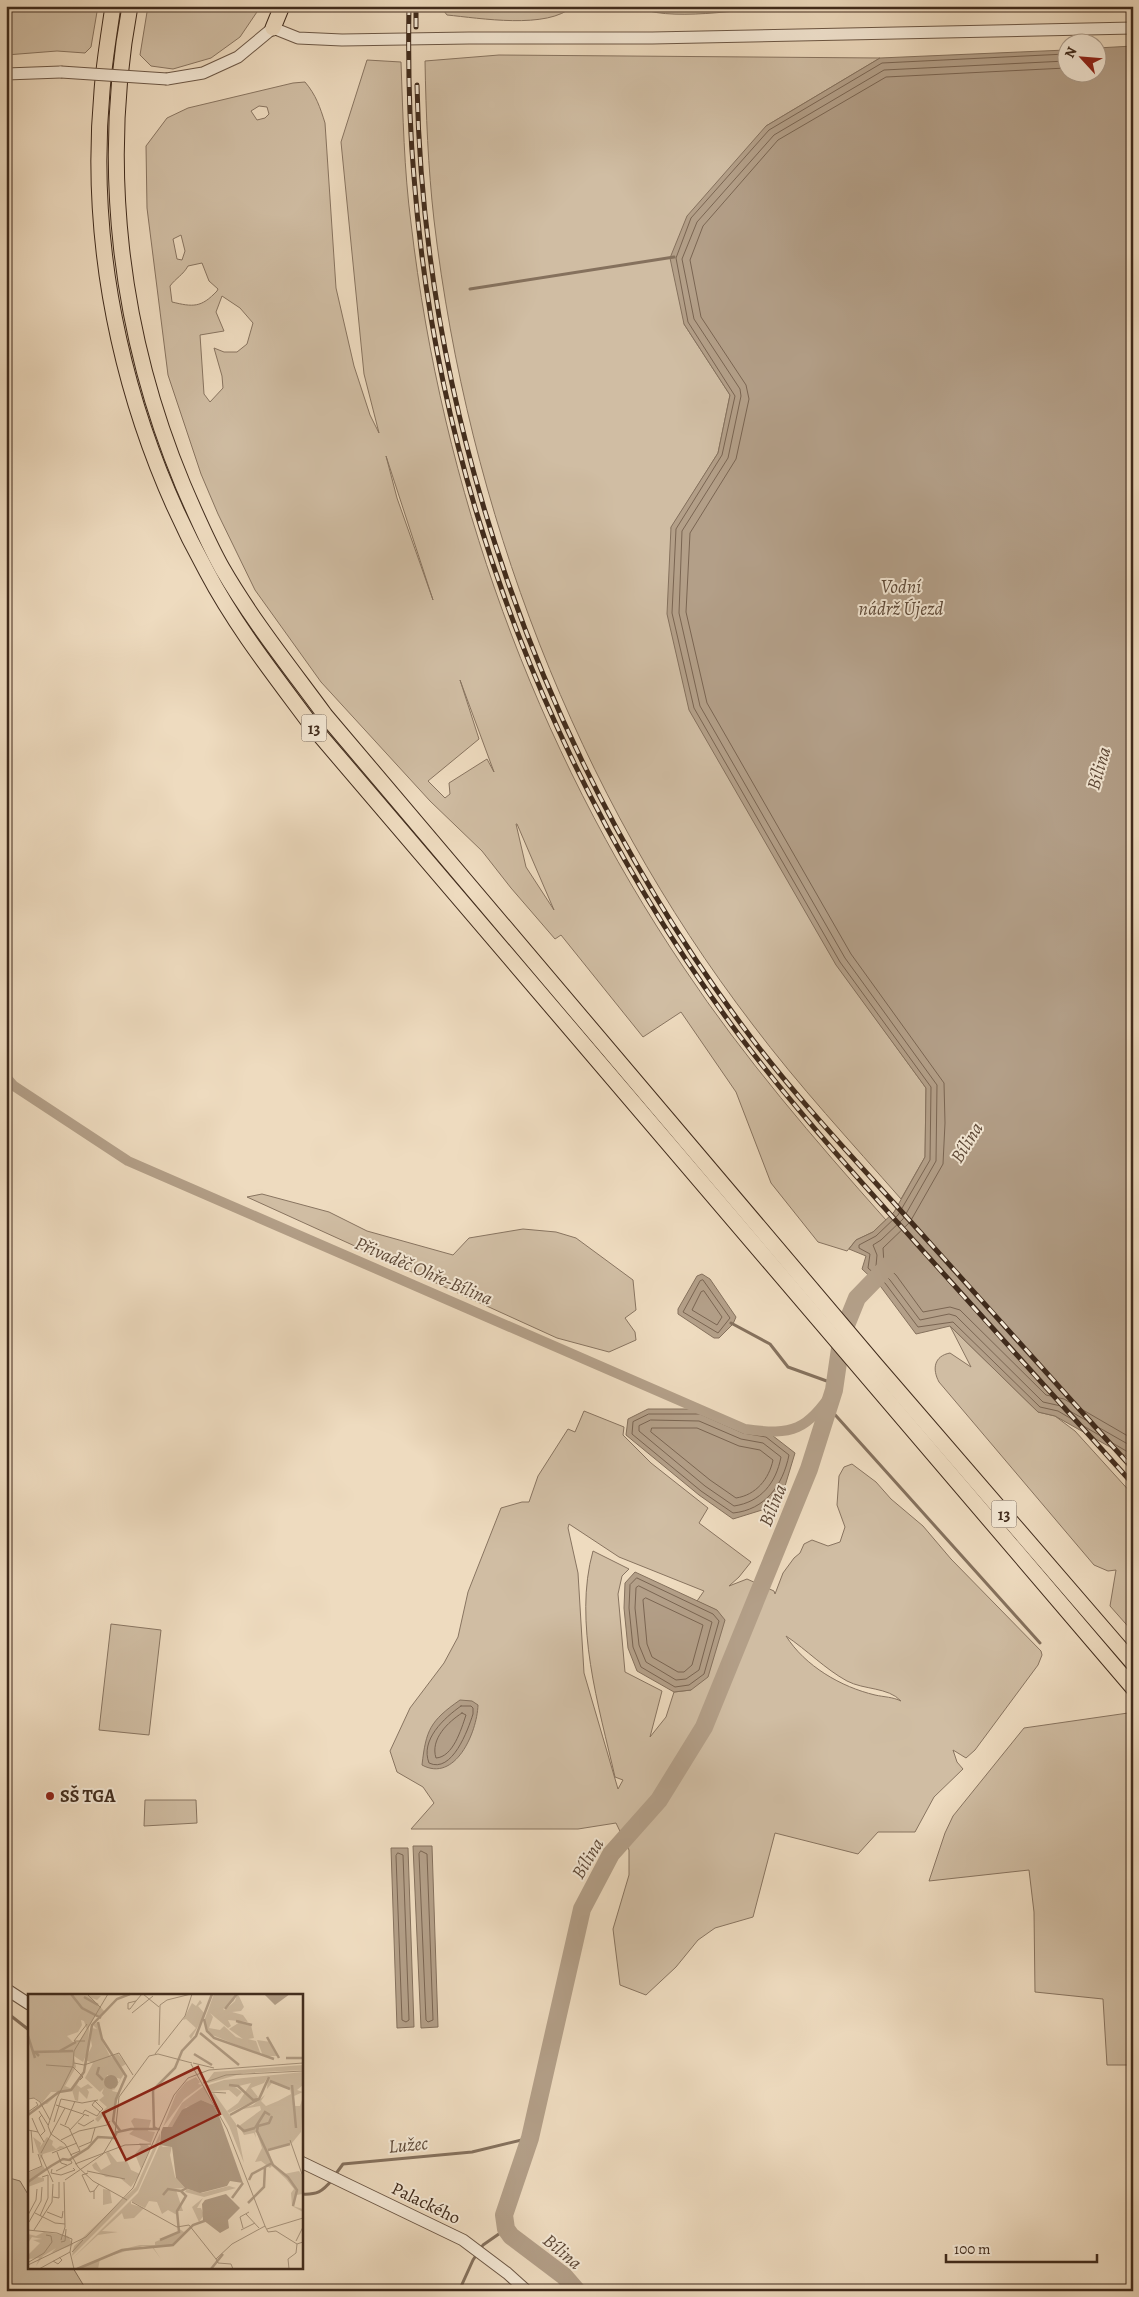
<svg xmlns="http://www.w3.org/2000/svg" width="1139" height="2297" font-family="Alegreya,serif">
<rect width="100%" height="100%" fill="#eedbbf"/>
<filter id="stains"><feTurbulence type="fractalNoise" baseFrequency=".004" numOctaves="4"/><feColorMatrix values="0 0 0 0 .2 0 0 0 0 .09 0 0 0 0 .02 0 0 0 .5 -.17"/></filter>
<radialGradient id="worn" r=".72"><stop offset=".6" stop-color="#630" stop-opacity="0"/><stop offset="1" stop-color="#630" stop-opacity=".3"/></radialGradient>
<g fill="#d0bda3" stroke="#887460" fill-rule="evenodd">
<polygon points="6,6 98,6 91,47 85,53 57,51 6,55"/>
<polygon points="148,6 261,6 240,37 211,58 173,69 151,66 140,55"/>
<path d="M440,6H573C548,30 479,18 447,15Z"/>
<path d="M636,6H780C746,9 664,23 636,6Z"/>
<path d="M499,55L880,58L766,126L684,324L730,395L718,453L671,528L836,964L926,1088L925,1157L901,1199C851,1142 799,1086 753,1025C575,793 468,509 434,220C428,167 426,114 425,61Z"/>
<path d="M367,60L401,62C403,115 404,170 411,223C442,488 534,746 684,968C744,1058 814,1139 886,1220L873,1232L856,1240L847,1251L818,1242L771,1183L736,1092L681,1012L643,1037L561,935L555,939L511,888L482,851L430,801L321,682L255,590L218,514L201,474L168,375L147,208L146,146L167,118L188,108L293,83L305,82C316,95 320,107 325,123L336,288L354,366L370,415L379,433L364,374L341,142ZM259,106L267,107L269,114L265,118L257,120L251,111ZM181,235L185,251L182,260L177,259L173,239ZM202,263L209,281L218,289L217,291C201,308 193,307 172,302L170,286C176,278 183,275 188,266ZM222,296L240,308L253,323L247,344L237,352H224L214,348L222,376L223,388L210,402L204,394L200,335L224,331L216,312ZM386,456L433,600L397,498ZM460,680L494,772L487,759L449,783L450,794L445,798L428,781L479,739ZM516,824H517L554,910L526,867Z"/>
<polygon points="262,1194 329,1212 367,1231 453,1255 469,1238 523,1229 556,1232 576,1238 633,1280 636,1310 625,1318 635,1332 636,1340 609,1352 557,1338 247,1197"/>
<path d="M950,1326L1038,1412L1055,1416L1075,1431L1133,1495V1632L1110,1606L1116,1570L1108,1571L1094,1565L939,1382C932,1369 934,1356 950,1353L971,1367Z"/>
<path d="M584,1411L624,1427L623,1435L651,1463L708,1508L699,1523L751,1562L739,1577L729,1586L747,1579L774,1591L775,1594L783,1573L794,1558L800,1553L804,1544L812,1540L828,1546L840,1542L845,1527L837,1505L839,1476L844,1467L852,1464L876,1482L891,1499L923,1526L951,1559L1041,1651L1042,1655L1038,1665L975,1750L966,1758L953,1750L957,1762L963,1769L934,1797L915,1832H878L858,1854L775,1833L753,1917L715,1928L698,1940L676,1967L646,1995L620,1985L613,1929L629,1875V1850L616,1823L578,1829H411L434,1803L423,1787L397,1772L390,1751L410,1708L444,1663L458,1637L468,1592L501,1508L522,1502H529L538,1476L568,1429L575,1432ZM569,1524L619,1557L704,1591L697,1601L716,1610L691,1690L674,1692L666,1717L650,1737L662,1691L625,1672L618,1594L622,1576L629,1569L593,1551C573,1622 599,1707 615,1777L623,1780L618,1789L584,1673L578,1573L568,1528ZM786,1636C807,1650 825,1669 847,1681C864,1690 888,1687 901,1701C893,1697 884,1697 875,1695C841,1687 805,1666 786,1636Z"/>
<polygon points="111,1624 161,1630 149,1735 99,1730"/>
<polygon points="1128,1713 1133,1717 1133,2065 1107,2065 1103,1999 1035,1992 1034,1912 1029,1870 929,1881 945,1833 953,1816 1024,1728"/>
<polygon points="145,1800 196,1800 197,1823 144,1826"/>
<polygon points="6,2177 20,2181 29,2196 29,2268 73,2268 87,2291 6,2291"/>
</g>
<g fill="#b39f88" stroke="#85715d">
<polygon points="1133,46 1133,1460 1055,1416 1038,1412 950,1326 916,1334 881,1287 862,1269 866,1256 849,1249 856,1240 873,1232 894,1212 925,1157 926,1088 836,965 689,710 667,614 671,527 718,453 730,395 684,324 670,258 687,216 766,126 880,58 1066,50 1066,72 1096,72 1097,48"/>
<polygon points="702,1274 710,1279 736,1317 733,1324 719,1338 714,1338 678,1314 678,1309 697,1276"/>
<polygon points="648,1409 701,1409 745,1428 768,1432 795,1453 785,1486 762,1510 733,1519 699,1495 626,1435 628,1419"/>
<polygon points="635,1572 717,1610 725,1620 708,1677 691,1690 674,1692 637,1671 628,1648 624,1608 625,1583"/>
<path d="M460,1700L472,1701L478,1705C477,1733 455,1783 422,1765C426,1730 430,1721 460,1700Z"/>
<polygon points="413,1846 432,1846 438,2027 421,2028"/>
<polygon points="391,1848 408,1848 414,2027 397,2028"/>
</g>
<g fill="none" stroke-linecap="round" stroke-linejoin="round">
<g stroke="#7a6552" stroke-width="1">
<polyline points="1066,54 882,63 769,130 691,218 676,258 688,322 735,396 722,455 676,529 672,613 694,708 840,962 931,1087 930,1160 898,1215 876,1236 859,1245 859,1248 870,1254 868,1268 885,1283 918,1327 953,1322 1040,1407 1058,1411 1133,1455"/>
<polyline points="1066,61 884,70 774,135 697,222 682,259 694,319 740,389 741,396 728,458 682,531 679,613 700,706 845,958 937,1085 936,1161 903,1219 881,1240 873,1245 877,1255 876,1266 890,1280 920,1320 949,1314 956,1316 1043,1402 1061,1406 1133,1447"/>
<polyline points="1066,68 886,77 778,140 703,226 690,260 701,317 746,385 749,399 736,459 690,533 686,612 707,703 851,954 944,1083 945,1123 943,1164 910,1222 883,1248 884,1264 896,1275 923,1312 950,1307 960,1310 1046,1395 1064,1399 1133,1439"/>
<polygon points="703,1280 730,1318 718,1333 683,1312 700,1281"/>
<polygon points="704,1291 722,1317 717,1325 692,1310 701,1292"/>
<path d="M649,1414H700L743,1433L766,1437L789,1455C783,1485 765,1510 733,1513L701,1491L632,1434L633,1422Z"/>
<path d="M651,1420L699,1421L741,1439L763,1443L781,1457C776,1483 761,1502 734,1506L705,1486L639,1431V1426Z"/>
<path d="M652,1428H697L739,1446L760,1450L773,1460C769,1479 756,1495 736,1498L710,1480L651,1432Z"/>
<polygon points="637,1578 713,1614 719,1621 704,1674 689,1685 675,1687 641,1667 633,1647 629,1608 630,1585"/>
<polygon points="639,1586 712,1622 699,1670 686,1679 676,1680 646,1662 639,1645 635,1608 636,1588"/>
<polygon points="646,1598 703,1625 692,1665 684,1672 678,1672 652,1657 647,1644 643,1600"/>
<path d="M461,1706H471L473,1708V1714C468,1730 452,1774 429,1763C420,1740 444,1718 461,1706Z"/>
<path d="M462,1713L466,1715C461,1730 453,1757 436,1758C430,1739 448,1722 462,1713Z"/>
<polygon points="421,1851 427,1854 433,2020 428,2022 426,2020 419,1854"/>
<polygon points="398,1853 403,1855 409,2020 406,2022 402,2020 396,1856"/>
</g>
<g stroke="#85715d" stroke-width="3">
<polyline points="470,289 674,257"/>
<polyline points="731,1323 770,1344 788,1367 835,1384"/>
<polyline points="829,1408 1040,1643"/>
<polyline points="6,2012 29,2030"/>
<polyline points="335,2175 343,2164 472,2152 530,2138"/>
<path d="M301,2194C317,2195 322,2192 332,2180"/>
<polyline points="459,2291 473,2260 483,2245 506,2229"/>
</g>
<path stroke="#b39f88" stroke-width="10" d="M6,1077L14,1086L128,1161L745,1429C794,1436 806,1430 834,1390"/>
<polyline stroke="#b39f88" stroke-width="18" points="577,2291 564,2276 511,2236 506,2229 504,2215 530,2138 582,1909 611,1854 659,1800 704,1727 809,1469 834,1390 842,1335 857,1298 890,1264"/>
<g stroke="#6c5745" stroke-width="13">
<g id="tertiary">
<polyline points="6,74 61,72"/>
<polyline points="167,79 203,73 238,57 273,28 298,38 342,40 469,38 652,38 1133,28"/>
<polyline points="6,1989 29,2004"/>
<polyline points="301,2162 463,2240 507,2273 527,2291"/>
</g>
</g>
<g stroke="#402b1c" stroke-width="17">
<g id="trunk">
<path d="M113,6C109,34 104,63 102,91C87,257 127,427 207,572C236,627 275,676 312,726L1133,1688"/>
<path d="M130,6C100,167 120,334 183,485C195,513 207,541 222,568C252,620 289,666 325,715L875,1364L1133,1663"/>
<polyline points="273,28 282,6"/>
</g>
</g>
<use href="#tertiary" stroke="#f4e8d5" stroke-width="11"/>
<use href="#trunk" stroke="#eedbbf" stroke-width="15"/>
<g stroke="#402b1c" stroke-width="5">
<g id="rail">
<path d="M409,6C408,63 409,120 414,177C437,485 555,788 739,1035C794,1108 855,1175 916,1243C988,1324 1061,1404 1133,1484"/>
<polyline points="416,27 416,6"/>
<path d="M417,85C424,422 543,758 744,1028C792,1093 848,1152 902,1212C979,1297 1056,1383 1133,1469"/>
</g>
</g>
<use href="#rail" stroke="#f4e8d5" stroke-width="3" stroke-dasharray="9" stroke-linecap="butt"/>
<g stroke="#6c5745" stroke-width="13" stroke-linecap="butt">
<polyline id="tertiary-bridge" points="61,72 167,79"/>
</g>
<use href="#tertiary-bridge" stroke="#f4e8d5" stroke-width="11"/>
</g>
<circle fill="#8f2418" stroke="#f4e8d5" stroke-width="2" cx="50" cy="1796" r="5"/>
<g text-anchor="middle" stroke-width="4" stroke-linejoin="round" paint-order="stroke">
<g fill="#f4e8d5" stroke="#766454" stroke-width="1">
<rect x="301.5" y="714.5" width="25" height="27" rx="4"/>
<rect x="991.5" y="1500.5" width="25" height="27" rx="4"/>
</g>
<g font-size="16" font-weight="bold" fill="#402b1c">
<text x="314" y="734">13</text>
<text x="1004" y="1520">13</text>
</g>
<g font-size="18" font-weight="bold" fill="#402b1c" stroke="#f4e8d5" text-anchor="start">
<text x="60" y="1802">SŠ TGA</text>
</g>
<g font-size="18" fill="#402b1c" stroke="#f4e8d5">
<text transform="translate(426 2203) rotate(26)" y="6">Palackého</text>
</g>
<g font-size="19" font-style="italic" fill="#5d4837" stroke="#f4e8d5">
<text x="901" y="593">Vodní<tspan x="901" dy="22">nádrž Újezd</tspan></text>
<text transform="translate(1098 768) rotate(-74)" y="7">Bílina</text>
<text transform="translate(966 1142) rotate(-58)" y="7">Bílina</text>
<text transform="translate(424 1270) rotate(23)" y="7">Přivaděč Ohře-Bílina</text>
<text transform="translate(772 1505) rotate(-68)" y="7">Bílina</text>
<text transform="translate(587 1858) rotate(-59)" y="7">Bílina</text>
<text transform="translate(408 2144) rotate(-5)" y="7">Lužec</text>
<text transform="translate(563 2251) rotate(40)" y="7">Bílina</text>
</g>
</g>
<g transform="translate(28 1994)">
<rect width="275" height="275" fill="#eedbbf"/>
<path d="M0,0L73,2L69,6L64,4L77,18L72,23L67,22L61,33L60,57L55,68L46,62L48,73L37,92L44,95L53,82L49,91L53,94L60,90L65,94L59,95L61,98L59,105L51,97L50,107L47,106L44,96L32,98L19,110H17L15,111L32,98H23L14,109L7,104L0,105ZM53,26L56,27L59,36L51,47L45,48L39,42L50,38L54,31ZM186,0H208L206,7L195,15L197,16L207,7L209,0L211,2L216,13L213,17L204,18L215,21L220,28L200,26L203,32L200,34L182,19L185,23L181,34L192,36L196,32L208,43L215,45L201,35L212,28L223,31L226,44L220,45L228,47L233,61L182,40L176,27ZM172,6L174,9L170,12L177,20L163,45L161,42L168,34L158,25L155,26L164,9L168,12ZM70,28L73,45L82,62L89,66L84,62L90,60L98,70L93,73L90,68L97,79L84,97L92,99L86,115H80L77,123L75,122L70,128L67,125L79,113L71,106L76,102L74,99L76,94L72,98L57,84L65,69L57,66L64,52L62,41L64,34L69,35L65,31ZM79,81L93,85L86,96L77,91ZM229,46L243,48L249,62H235ZM275,71V76L216,79L177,90L186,78ZM275,78V91L269,96L275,98L266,102V112H272L275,103L273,138L264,149L240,155L245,170L256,180L271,177L275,183V200L268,201L265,212L275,215V218L264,212L263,199L266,195L258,185L244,172L242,174L233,167L227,168L234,154L229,139L227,138L228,144L226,139L216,141L211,132L233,116L232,112L215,115L205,121L212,115L225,111L237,101L233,107L238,112L250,107L263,100L262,95L244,89L239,95L240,83L236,89L223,94L230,103L228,106L201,119L199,117L210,109L223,89L207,93L214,98L209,103L201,96L182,97L178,92L196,86ZM168,83L172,88L170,90L175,91L156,105L135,133L148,100L158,88ZM176,92L185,111L173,106L168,111L158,113L144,133L139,134L154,109ZM186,99L208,130L216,169L201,132L182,100ZM106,124L123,126L120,137L127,138L123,149L101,140L107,135L103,127ZM132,139V146L110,196L44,262L46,252L108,193ZM5,143L13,149L12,153L19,143L25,147L24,151L28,155L32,152L38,153L15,160L13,166ZM111,149L119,150L122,154L113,175L107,160L113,153ZM132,150L135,153L144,152L142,161L147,183L157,194L141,195L148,196L155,217H149V221L140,216L134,220L129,208L121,207L117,214L103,207V210L116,214L106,224L96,225L94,219L74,237L90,238L70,241L45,264L110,199ZM81,158L89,168L99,167L103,176L112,180L103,193L92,184L78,183L66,175L64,171L68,168L73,176L83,170L78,159ZM15,172L17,175L9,183L16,184V187L0,193V179ZM201,192L208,194L176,203L157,198L159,195L174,199ZM75,195L82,196L84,209L75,211ZM175,204L169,214H173L176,221L171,228L164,213ZM163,233L145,252L125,253L133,265L124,253L115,252L72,265L70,275H49L95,255L112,251H127V248L150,238V234L156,238ZM16,238L35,241L34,245L36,241L40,242L45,251L23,259L28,254L15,262L8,272L11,264L0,265V261L12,249L5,246L14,245L4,243L0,249V240L8,242Z" fill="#d0bda3" fill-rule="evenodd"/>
<path d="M236,0H262L247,11ZM76 88a7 7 0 1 1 14 0a7 7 0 1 1-14 0ZM173,106L185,111L191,122L215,189L202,187L199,192L172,199L157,194L148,184L144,153L132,151L133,138L135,133H144L154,116ZM198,200L212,214L200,226L201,234L192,239L175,226L174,210L177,206Z" fill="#b39f88"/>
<path fill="none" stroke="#b39f88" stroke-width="2.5" d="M43,0L54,14L73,24M56,3L70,11M197,15L209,0M176,25L179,37L186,44L246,65M208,27L224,31M70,28L74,45L98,82L88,105L85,127L93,138M172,39L211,71M0,42L7,64M239,43L251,64M30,58L48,48M166,60L184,71M11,62L7,58L45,57M258,64H275M71,73L69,80L75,86M242,87L262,95M201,91L210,92L225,106L231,105M264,91L268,134M0,121L31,98L43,96L56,78L64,31L89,5L102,0M202,121L231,105L241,83M244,122L241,129L230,132L229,137L245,171L260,183L269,196L265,212M209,131L216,137L227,134M227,134L237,118L242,121M129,135L126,133L125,96L147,74L154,57L168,42L184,0M240,156L262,150M221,186L224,180L237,173M0,188L23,172L35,165L41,166L60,154L70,143L86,144L89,138L103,135H132M135,201L140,195L153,197M204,204L215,189M220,209L236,193L237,173L244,169M132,246L151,238L149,217L158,202L153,197L159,194M49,275L94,256L145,251L165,231L179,226M183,275L195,260"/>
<path fill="none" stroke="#a8957e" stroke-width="1" d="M59,0L73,14M80,0L46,57L45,72L29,104L20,132L23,140L37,150L50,173L65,187L99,206M115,0L131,13M108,7L100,9V15H102L108,7L114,0M104,19L125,2M57,47H46L59,30M131,51L132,11L139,6L163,0M127,60L157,22L164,0M46,69L56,71L91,59L105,81M165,69L186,74M163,70L199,135L237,232L240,238L248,237L269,250L275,248M18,71L45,73L55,83L52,86M175,89L198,81L275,77M182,98L198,99M0,105L6,104L12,108L22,126M67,107L75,115L72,118M28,111L61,122M11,117L20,131M0,118L10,111L8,108M55,119L57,116L69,122L72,118L64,111L67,107M4,124L10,138M26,128L33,105L54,109L70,106M50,129L56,132L66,126M32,130L41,134L52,157L42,161M37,131L47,107M0,136L10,138L16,148M3,136L5,159M42,136L56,121M12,142L17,137L11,124L14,121M33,146L51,137L79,131L82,127M262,146L275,183M51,153L63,148L67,134M29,158L33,169L39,171M13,159L37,114M24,159L49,149M13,161L25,188M47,170L97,151L123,150M24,175L23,179L33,181L47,176L45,174M28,177L44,169L42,165M59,177L97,185M0,178L14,172L10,160M60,179L54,181L62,198L66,197M37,186L75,160L87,140L91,103L121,62L130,60L164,69M25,203L31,204V188M66,205V197L71,190M104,208L149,233L161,231L188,265L204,250L237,232M19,218L34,224L35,217M7,219L27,229L37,230M218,220L231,234M0,221L8,206L9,195M12,222L20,204V181L14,183M1,228L13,207L14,193M215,234L212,223L221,218M239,235L275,224M0,236L29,239M6,236L24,208L25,190M213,236L227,229M29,239L44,245L42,258M33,246L37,233L36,188M268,247L275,233M33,248L37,247L38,235M42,258L46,275M44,258L55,246M188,265L190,269L203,270L205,275M25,267L30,270L34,266L31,263M1,268L16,259L24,248L23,242L18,241M0,271L58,243L105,194L146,101L160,84L181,76L275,69M11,275L42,258M261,275L260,265L268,259L269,250"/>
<path fill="#8f2418" fill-opacity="0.15" stroke="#8f2418" stroke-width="2.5" d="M170,73L192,120L98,166L75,119Z"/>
<rect width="275" height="275" fill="none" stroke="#402b1c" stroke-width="2.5"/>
</g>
<rect width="1139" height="2297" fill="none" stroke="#eedbbf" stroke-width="25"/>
<rect x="8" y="8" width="1124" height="2282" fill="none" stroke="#402b1c" stroke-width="2.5"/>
<rect x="12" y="12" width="1114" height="2272" fill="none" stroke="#402b1c"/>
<g transform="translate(1082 58) rotate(296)"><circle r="24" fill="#f4e8d5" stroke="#ac9c8b"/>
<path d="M0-4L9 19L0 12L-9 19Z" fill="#8f2418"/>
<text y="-8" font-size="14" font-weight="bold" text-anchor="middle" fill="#402b1c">N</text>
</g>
<path d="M946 2254v8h151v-8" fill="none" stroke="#402b1c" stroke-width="2.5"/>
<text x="954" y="2254" font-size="15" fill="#402b1c" stroke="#f4e8d5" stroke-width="4" paint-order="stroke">100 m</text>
<rect width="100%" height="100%" filter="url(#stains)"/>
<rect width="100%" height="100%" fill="url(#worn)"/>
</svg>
